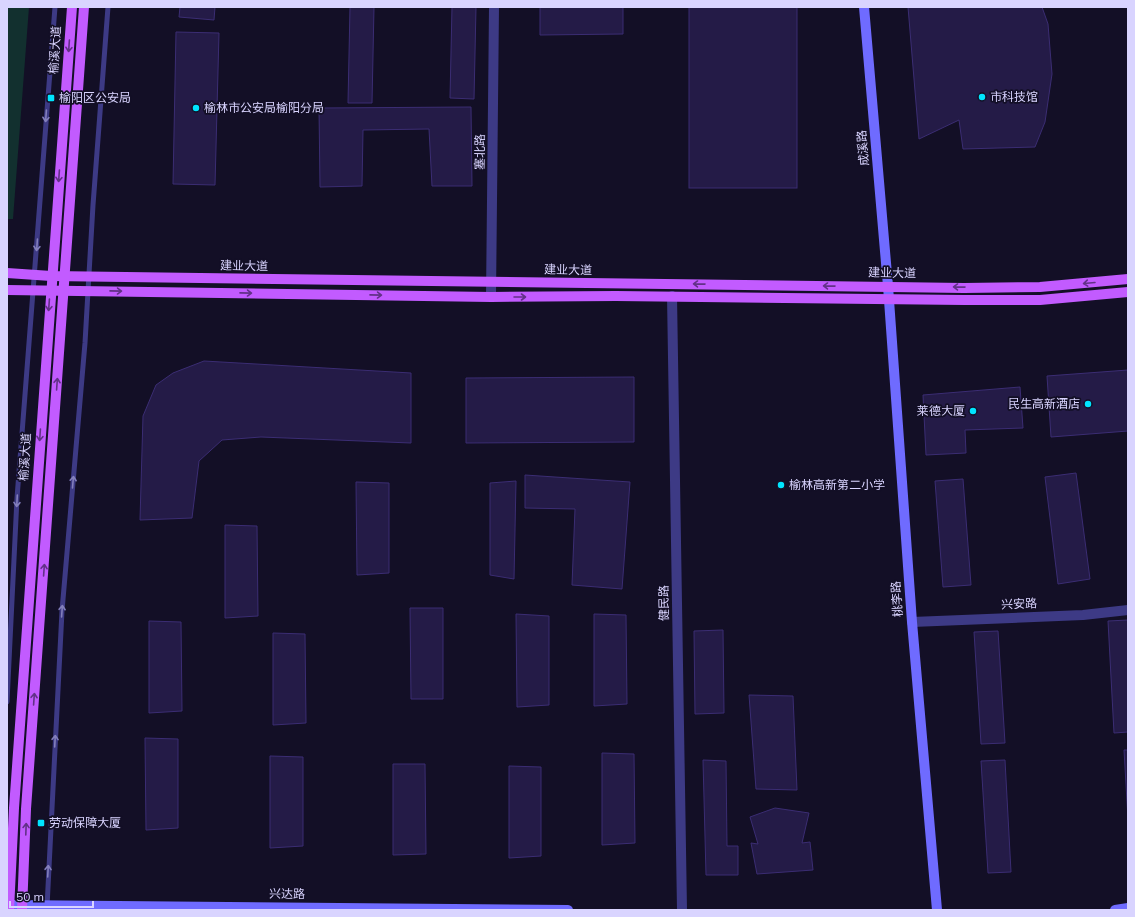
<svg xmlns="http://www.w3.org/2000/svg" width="1135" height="917" font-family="Mulish,'Noto Sans SC',sans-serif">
<rect width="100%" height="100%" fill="#130f26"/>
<polygon fill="#12302f" points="7,7 29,7 13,219 7,219"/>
<g fill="#241b47" stroke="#3b2d73">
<polygon points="180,7 215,7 214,20 179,17"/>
<polygon points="350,7 374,7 372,103 348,103"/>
<polygon points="452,7 476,7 474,99 450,98"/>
<polygon points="540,7 623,7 623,34 540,35"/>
<rect x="689" y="7" width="108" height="181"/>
<polygon points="908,7 1042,7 1048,24 1052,74 1045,122 1035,147 963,149 959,120 919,139"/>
<polygon points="176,32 219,33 215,185 173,184"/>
<polygon points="471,107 472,186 432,186 429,129 363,130 362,186 320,187 319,108"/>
<polygon points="204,361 411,373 411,443 261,437 222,440 199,461 192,518 140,520 143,416 156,385 173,373"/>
<polygon points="1128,370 1128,431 1051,437 1047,376"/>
<polygon points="634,377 634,442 466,443 466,378"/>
<polygon points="1020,387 1023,428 965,430 966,453 926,455 923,395"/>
<polygon points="1076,473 1090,579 1058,584 1045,477"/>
<polygon points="525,475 630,482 622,589 572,585 575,509 525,508"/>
<polygon points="963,479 971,585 943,587 935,481"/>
<polygon points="516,481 514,579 490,575 490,483"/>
<polygon points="356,482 389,483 389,573 357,575"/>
<polygon points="225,525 257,526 258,616 225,618"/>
<polygon points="410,608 443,608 443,699 411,699"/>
<polygon points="516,614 549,616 549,705 517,707"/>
<polygon points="594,614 626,615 627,704 594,706"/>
<polygon points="1128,620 1128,732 1114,733 1108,621"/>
<polygon points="149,621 181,622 182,711 149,713"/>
<polygon points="723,630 724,713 695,714 694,631"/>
<polygon points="998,631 1005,743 981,744 974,632"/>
<polygon points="273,633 305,634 306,723 273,725"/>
<polygon points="749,695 793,696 797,790 756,789"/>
<polygon points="145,738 178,739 178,828 146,830"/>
<polygon points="1124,750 1128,750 1128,819"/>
<polygon points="602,753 634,754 635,843 602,845"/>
<polygon points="270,756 303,757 303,846 270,848"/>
<polygon points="703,760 726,761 727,846 738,846 738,875 706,875"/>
<polygon points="1005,760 1011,872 988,873 981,761"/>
<polygon points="393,764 425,764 426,854 393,855"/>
<polygon points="509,766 541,767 541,856 509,858"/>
<polygon points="775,808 809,813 802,843 810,842 813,870 757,874 751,843 758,844 750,817"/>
</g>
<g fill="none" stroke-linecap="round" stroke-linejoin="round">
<g stroke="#3d3a85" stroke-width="5">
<polyline points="7,702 17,498 55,7"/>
<polyline points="47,907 62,611 85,343 93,205 108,7"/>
</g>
<g stroke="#3d3a85" stroke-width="10">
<polyline points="672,296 682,910"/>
<polyline points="491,297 494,7"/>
<polyline points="912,622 1083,615 1128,610"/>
</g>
<g stroke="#6f6bff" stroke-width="10">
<polyline points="864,7 888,286 912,622 937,910"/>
<polyline points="7,905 568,910"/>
<polyline points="1115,910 1128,908"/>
</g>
<g stroke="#c25bff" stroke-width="10">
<polyline points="7,273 51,276 964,288 1040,287 1128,279"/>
<polyline points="7,290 491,297 616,296 964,300 1040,300 1128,292"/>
<polyline points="9,910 14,808 72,7"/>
<polyline points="22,910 26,809 84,7"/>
</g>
</g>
<defs><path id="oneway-shaft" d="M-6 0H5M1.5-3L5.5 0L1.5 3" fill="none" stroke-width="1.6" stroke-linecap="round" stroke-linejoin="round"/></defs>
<g stroke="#623188">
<use href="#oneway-shaft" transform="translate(69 46) rotate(94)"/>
<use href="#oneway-shaft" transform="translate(59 176) rotate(94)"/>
<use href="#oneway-shaft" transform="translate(1089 283) rotate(175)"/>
<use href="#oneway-shaft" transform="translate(699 284) rotate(-179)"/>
<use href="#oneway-shaft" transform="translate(829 286) rotate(-179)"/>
<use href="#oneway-shaft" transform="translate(959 287) rotate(-179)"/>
<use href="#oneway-shaft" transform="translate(116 291) rotate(1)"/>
<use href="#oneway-shaft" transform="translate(246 293) rotate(1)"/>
<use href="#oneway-shaft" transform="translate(376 295) rotate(1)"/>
<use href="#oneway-shaft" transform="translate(520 297)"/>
<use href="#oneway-shaft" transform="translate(49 305) rotate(94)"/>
<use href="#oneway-shaft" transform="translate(57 384) rotate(-86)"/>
<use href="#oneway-shaft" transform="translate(40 435) rotate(94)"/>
<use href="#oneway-shaft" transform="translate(44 570) rotate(-86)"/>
<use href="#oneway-shaft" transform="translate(34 699) rotate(-86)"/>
<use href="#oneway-shaft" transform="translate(26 829) rotate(-88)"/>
</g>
<g stroke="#837fbc">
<use href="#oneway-shaft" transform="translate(46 116) rotate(94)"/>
<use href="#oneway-shaft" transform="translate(37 245) rotate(94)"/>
<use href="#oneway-shaft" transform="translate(73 482) rotate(-85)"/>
<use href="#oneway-shaft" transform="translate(17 501) rotate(93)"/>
<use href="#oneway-shaft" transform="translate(62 611) rotate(-86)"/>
<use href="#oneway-shaft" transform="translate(55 741) rotate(-87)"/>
<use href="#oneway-shaft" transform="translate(48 871) rotate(-87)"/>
</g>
<g fill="#00e5ff" stroke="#130f26" stroke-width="1.5">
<circle cx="982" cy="97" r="4"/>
<rect x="47" y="94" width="8" height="8" rx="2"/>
<circle cx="196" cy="108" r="4"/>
<circle cx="1088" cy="404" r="4"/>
<circle cx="973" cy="411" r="4"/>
<circle cx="781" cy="485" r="4"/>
<rect x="37" y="819" width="8" height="8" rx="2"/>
</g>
<g text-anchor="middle" stroke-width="3.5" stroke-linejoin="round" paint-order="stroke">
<g font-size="12" fill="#d9d4ff" stroke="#130f26">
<text transform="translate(55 50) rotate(-86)" y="4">榆溪大道</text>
<text transform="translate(863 148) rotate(-95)" y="4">成溪路</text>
<text transform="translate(480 152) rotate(-89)" y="4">塞北路</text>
<text transform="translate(244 266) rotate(1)" y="4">建业大道</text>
<text transform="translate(568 270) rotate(1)" y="4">建业大道</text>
<text transform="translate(892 273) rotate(1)" y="4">建业大道</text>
<text transform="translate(25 457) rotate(-86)" y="4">榆溪大道</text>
<text transform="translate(897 599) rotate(-94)" y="4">桃李路</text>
<text transform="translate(664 603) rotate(-91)" y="4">健民路</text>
<text transform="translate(1019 604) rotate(-2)" y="4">兴安路</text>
<text transform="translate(287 894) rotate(1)" y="4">兴达路</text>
</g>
<g font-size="12" fill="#d9d4ff" stroke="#130f26" text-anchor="start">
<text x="990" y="101">市科技馆</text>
<text x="59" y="102">榆阳区公安局</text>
<text x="204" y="112">榆林市公安局榆阳分局</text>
<text x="1080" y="408" text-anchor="end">民生高新酒店</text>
<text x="965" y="415" text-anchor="end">莱德大厦</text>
<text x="789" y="489">榆林高新第二小学</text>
<text x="49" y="827">劳动保障大厦</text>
</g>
</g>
<rect width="1135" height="917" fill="none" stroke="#d9d4ff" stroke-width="16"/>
<path d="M10 901v6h83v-6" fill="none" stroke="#d9d4ff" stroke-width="2"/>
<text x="16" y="901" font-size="12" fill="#d9d4ff" stroke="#130f26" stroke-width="3" paint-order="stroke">50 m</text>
</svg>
